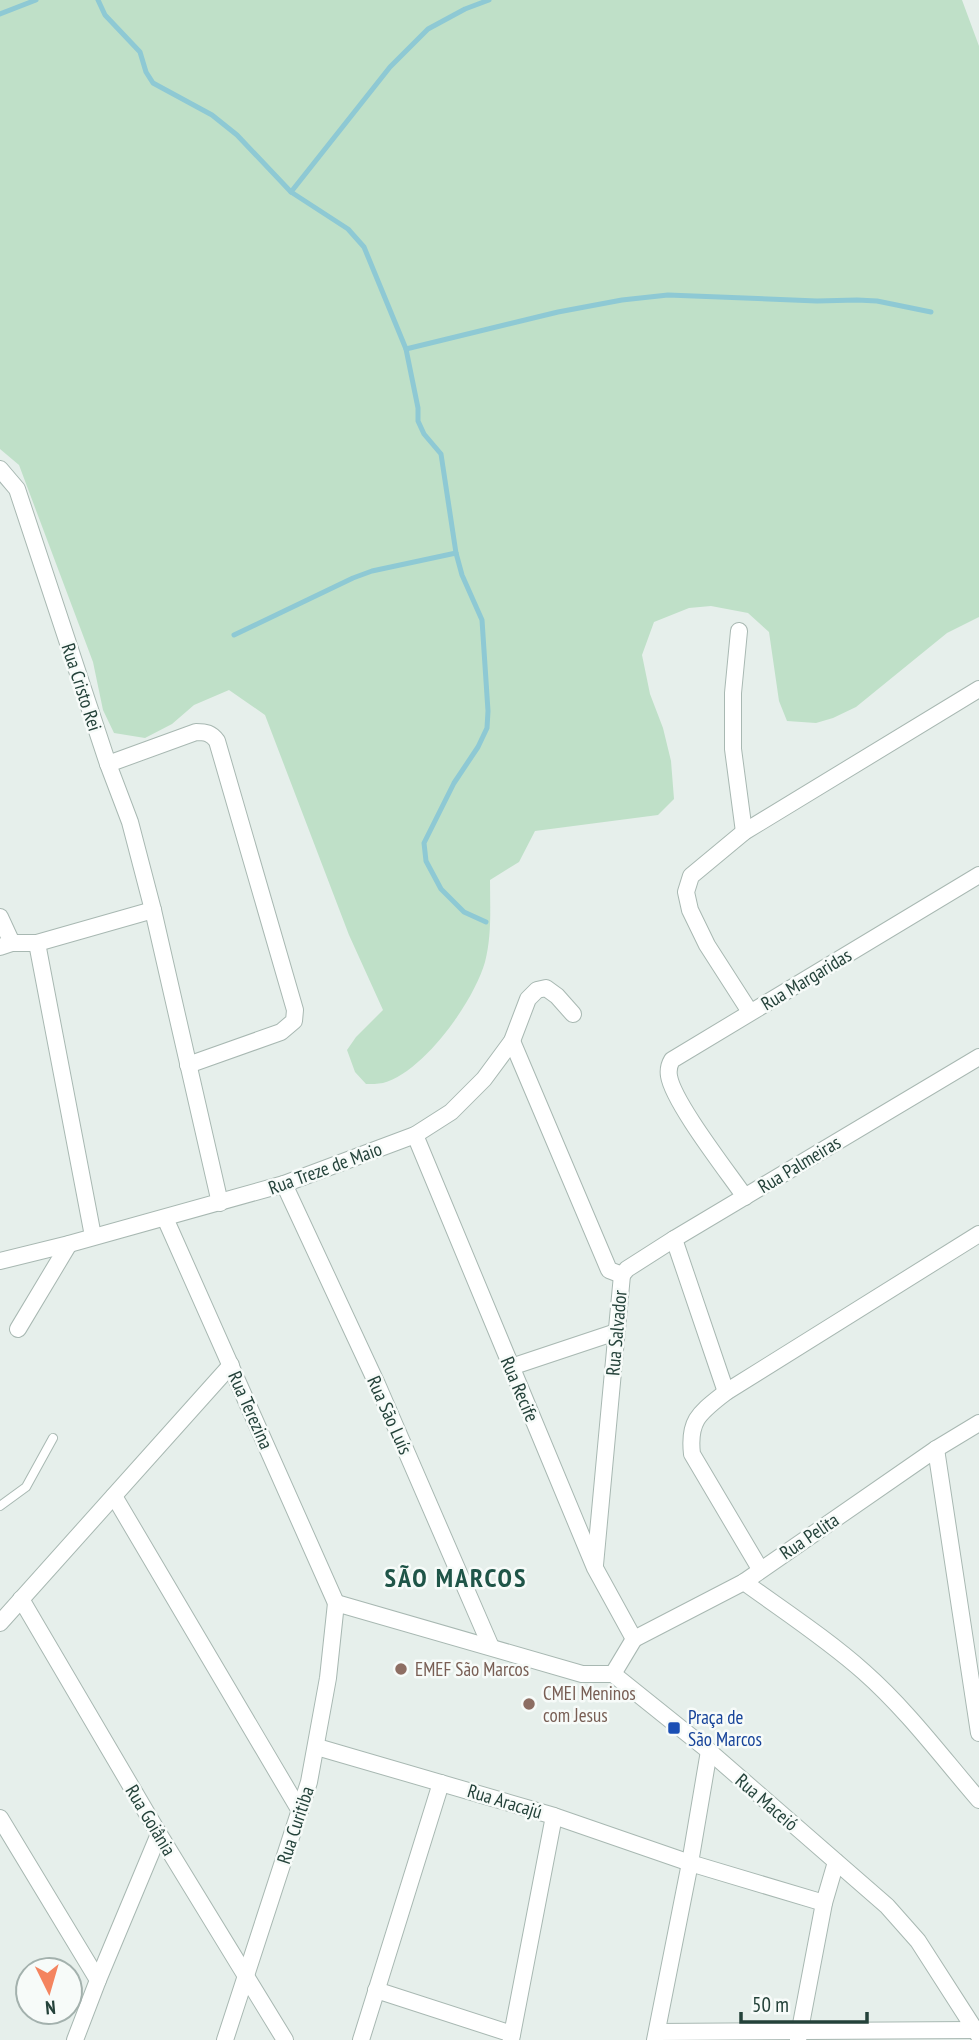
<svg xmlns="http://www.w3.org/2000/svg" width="979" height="2040" font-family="'PT Sans Narrow',sans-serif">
<rect width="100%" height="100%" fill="#e6efeb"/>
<path fill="#bfe0c8" d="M0,0H962L979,46V617L947,633L856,707L833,718L816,723L787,721L779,701L769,632L748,613L711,606L689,608L654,622L642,655L650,694L663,728L671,761L674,799L658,815L535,831L519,862L490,880C490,907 492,935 485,962C474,1001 424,1072 383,1083C378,1084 371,1084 366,1084L355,1072L347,1050L356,1037L383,1010L349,935L265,715L229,690L194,705L172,724L145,738L114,733L103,710L93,662L19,465L0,449Z"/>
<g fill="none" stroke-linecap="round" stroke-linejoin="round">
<g stroke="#8ec9d4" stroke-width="5">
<polyline points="98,0 105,15 140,52 146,72 153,83 212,115 237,135 291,192 348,229 364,247 406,349 418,408 418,421 424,434 441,454 456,553 462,575 482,620 488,711 487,728 478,747 454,783 424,843 426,861 441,889 464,912 486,922"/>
<polyline points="0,14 36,0"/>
<polyline points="291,192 390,67 428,29 465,9 489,0"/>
<polyline points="406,349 558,312 622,300 668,295 817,301 857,300 877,301 931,312"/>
<polyline points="234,635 353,578 372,571 456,553"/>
</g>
<g stroke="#a8b8b2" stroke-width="10">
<polyline id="lane" points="0,1506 26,1487 53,1438"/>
</g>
<g stroke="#a8b8b2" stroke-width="18">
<g id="street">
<polyline points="0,469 17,489 108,764 130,822 153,910 220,1203"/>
<polyline points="739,631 733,693 733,749 744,832"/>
<path d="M108,764L196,732C206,732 211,733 217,741L295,1010L294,1021L281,1032L188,1065"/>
<polyline points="0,917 12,943"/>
<polyline points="37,943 93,1236"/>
<polyline points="0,947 12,943 37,943 153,910"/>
<polyline points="750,1012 707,945 690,910 686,892 691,876 744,832 979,689"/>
<polyline points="512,1041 609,1270 622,1275"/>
<polyline points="415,1135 595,1568 634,1639"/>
<polyline points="284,1184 377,1384 491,1647"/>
<path d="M745,1197C727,1171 673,1102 669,1076C668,1070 669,1065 672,1060L979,875"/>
<polyline points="165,1218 336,1603"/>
<polyline points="674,1239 726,1392"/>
<polyline points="0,1261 69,1244 284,1184 415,1135 451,1112 484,1079 512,1041 528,999 537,990 546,988 557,996 573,1014"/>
<polyline points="622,1275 627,1269 674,1239 979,1057"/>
<polyline points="18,1329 69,1244"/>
<polyline points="511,1367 616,1332"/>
<polyline points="936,1449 979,1733"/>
<polyline points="114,1496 300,1811"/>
<polyline points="595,1565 622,1275"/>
<path d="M760,1569L692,1454C688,1419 701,1412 726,1392L979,1234"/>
<path d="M744,1582C784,1611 827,1639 864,1672C907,1710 942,1757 979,1800"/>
<polyline points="21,1599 159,1834 285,2040"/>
<polyline points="336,1603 582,1674 613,1674 709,1751 887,1906 918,1941 979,2036"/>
<polyline points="0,1623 231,1365"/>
<polyline points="634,1639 744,1582 936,1449 979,1423"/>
<polyline points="613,1674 634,1639"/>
<polyline points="317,1747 554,1816 690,1863 824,1903"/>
<polyline points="0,1818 98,1980"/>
<polyline points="376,1990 512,2034"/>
<polyline points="657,2032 975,2030"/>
<polyline points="75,2040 98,1980 159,1834"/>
<polyline points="225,2040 309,1782 328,1678 336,1603"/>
<polyline points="361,2040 441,1783"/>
<polyline points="511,2040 554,1816"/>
<polyline points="655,2040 690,1863 709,1751"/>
<polyline points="798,2040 824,1903 836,1862"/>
</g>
</g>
<use href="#lane" stroke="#fff" stroke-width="8"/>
<use href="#street" stroke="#fff" stroke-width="16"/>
</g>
<g fill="#8d6e63" stroke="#f7fbf9" stroke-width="2.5">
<circle cx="401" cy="1669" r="7"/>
<circle cx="529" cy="1704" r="7"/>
</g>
<rect fill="#1a4fb4" stroke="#f7fbf9" stroke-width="2.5" x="667" y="1721" width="14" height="14" rx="3.5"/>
<g text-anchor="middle" stroke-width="5" stroke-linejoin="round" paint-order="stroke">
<g font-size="19" fill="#24423a" stroke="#f7fbf9">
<text transform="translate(82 687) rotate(72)" y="7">Rua Cristo Rei</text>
<text transform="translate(806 979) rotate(-31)" y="7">Rua Margaridas</text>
<text transform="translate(799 1164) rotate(-31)" y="7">Rua Palmeiras</text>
<text transform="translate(325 1168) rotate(-20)" y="7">Rua Treze de Maio</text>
<text transform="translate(616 1333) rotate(-85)" y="7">Rua Salvador</text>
<text transform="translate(520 1389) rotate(67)" y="7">Rua Recife</text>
<text transform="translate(251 1410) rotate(66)" y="7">Rua Terezina</text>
<text transform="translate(390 1415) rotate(66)" y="7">Rua São Luís</text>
<text transform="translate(809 1536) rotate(-34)" y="7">Rua Pelita</text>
<text transform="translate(505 1801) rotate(17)" y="7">Rua Aracajú</text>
<text transform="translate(767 1802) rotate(41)" y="7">Rua Maceió</text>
<text transform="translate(151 1820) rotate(59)" y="7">Rua Goiânia</text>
<text transform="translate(295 1825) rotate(-72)" y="7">Rua Curitiba</text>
</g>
<g font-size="19" fill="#785e54" stroke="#f7fbf9" text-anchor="start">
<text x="415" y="1676">EMEF São Marcos</text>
<text x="543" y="1700">CMEI Meninos<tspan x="543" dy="22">com Jesus</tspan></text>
</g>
<g font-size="19" fill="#164399" stroke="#f7fbf9" text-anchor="start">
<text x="688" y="1724">Praça de<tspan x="688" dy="22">São Marcos</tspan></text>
</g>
<g font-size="26" font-weight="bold" letter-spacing="2" fill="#1f5548" stroke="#f7fbf9">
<text x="456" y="1587">SÃO MARCOS</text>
</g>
</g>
<g transform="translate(49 1991) rotate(175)"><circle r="33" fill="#f7fbf9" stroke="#a3b1ad" stroke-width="2"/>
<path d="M0-5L12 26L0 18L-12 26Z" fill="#f4845f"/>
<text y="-10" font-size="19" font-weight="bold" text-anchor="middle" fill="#24423a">N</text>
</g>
<path d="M741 2012v10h126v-10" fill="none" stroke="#24423a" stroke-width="3.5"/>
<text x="752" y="2012" font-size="21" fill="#24423a" stroke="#f7fbf9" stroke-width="5" paint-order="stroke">50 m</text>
</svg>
